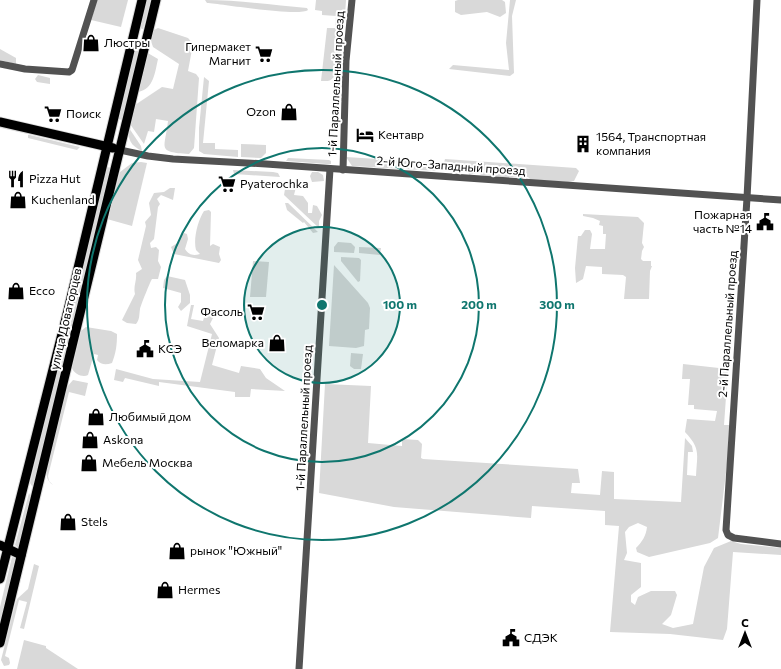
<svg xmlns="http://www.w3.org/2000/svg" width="781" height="669" font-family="Commissioner,sans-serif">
<rect width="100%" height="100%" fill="#fff"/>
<g fill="#d9d9d9">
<polygon points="97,0 128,0 121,27 91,20"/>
<polygon points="146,0 151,0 143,29 139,28"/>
<path d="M205,0C238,0 274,5 307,8L308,10C299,17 223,4 207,3Z"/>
<path d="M316,0H346C345,15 343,69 333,78C330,82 326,81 321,81L327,28H335L336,16L322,15V11L315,10Z"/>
<polygon points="458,0 502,0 505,2 506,13 500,17 487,12 461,15 455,12 455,1"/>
<polygon points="510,0 516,0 512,16 514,73 510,76 449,69 453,65 509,70 506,43"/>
<path d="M158,28L188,38L193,44L188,71L196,74L199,78L194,148L189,154C156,152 165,149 168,121L156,119L154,132L148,131L144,144L130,124L135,105L162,87L173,89L179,64L153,47L151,41L154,30Z"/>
<polygon points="0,49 16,58 16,64 0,60"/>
<polygon points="134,50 139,51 122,120 118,119"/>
<path d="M146,52L158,59C155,72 154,89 138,92Z"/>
<polygon points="38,75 50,78 50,84 37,82 35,79"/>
<polygon points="204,77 209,81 203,143 215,143 215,149 238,150 238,157 204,154 199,151 199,128"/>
<path d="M129,128L141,146L142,151C131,146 127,139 129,128Z"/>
<polygon points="28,135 30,135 80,147 77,150 28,138"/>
<polygon points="241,144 266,145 266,153 261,158 241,157"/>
<polygon points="346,157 441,163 440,170 438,171 352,166"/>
<polygon points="288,158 329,160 331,161 331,164 326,164 286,161"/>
<path d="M445,159L576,168L579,171L574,181L568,182L531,180L528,177C521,179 490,176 481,175L479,172L469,175L468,170L447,165L444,163Z"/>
<polygon points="141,162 147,163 132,226 107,219 120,172 132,163"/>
<polygon points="107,167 111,168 34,485 32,486 30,483"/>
<polygon points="233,170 273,172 278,173 280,177 234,174"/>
<polygon points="312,172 318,172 323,175 324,181 312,182 310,176"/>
<polygon points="300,180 303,180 303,184 297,183 294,195 303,196 308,203 308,213 312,213 313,205 317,206 322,215 319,221 319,228 284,195 285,189"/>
<path d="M170,188H175L173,200L161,195L157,199L160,204L158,207L154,239L150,243L151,248L156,247L159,250L158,261L161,267L158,279H152C150,282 141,305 140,309C139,315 140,319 136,324L127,323L122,320L135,294C133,286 137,281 136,273L142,269L138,260L146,226L145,222L151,215L149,203L154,193L164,192Z"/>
<polygon points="285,203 288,203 318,232 313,233 304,222 303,223 287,210"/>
<path d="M209,210L211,212L210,246L213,244L220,247L219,254L221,260L219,263L174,254L171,247L179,242L181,236L184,233L187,234L188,239L185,249C189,255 193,256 200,254L196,250C193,239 198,220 204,211Z"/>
<polygon points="583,214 638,217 644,223 642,243 644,247 642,251 641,259 643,261 651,261 651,266 652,266 650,271 649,299 624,299 626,277 623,275 602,274 602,267 586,266 583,279 576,283 575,268 578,236 581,236 585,230 590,230 592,234 590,249 605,249 606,234 603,234 603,226 599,225 600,221 593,218 583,216"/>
<polygon points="338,242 351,243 355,247 354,253 334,252 334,247"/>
<polygon points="359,247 381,248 380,255 359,253"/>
<polygon points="341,257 359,258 361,260 360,281 358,282 341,261"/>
<polygon points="253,261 269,262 266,297 250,297"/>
<polygon points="334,265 368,303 370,308 369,329 365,330 364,346 356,348 329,346"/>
<polygon points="167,276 185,280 190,295 190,303 181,311 178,307 181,302 181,293 163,288 164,280"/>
<polygon points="191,305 194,305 191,319 203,321 205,314 214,316 210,324 219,338 212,365 239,373 241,366 260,369 266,378 285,391 251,389 250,397 235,397 235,392 159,382 159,386 125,378 123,382 114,380 116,369 153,379 200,382 212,334 187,326"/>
<path d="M86,327L111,331L117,334C117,345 116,353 112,363C106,365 101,365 97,360L98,355L94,354L88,375C83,378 74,374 72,368L81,331Z"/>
<polygon points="351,353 363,354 361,369 354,369 350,366"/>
<path d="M683,364L728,369L724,425H729L728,456L718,538L710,543L649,557L637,552L636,548C642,542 646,536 647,527L638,523L629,527L625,532L627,553L624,560L641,563V587L631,595V602L635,605L638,597L651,591H675L677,595L671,615L662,624L673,628L693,624L704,567L714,548L731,541L741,544L781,548V555L733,552L727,629L723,640L670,634L610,632L619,526L605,525V511L532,506L531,518L394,507L319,493L325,384L371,386L368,443L402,446V439L418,440L422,444L421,458L423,459L578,469L580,483H572L571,493L600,495L602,471L614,472V499L681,502L685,438L692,446L693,452H688L687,475L696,476C697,454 701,449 685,432L687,419L715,421L717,411L694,409V405H688L690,379H682Z"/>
<path d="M73,380L88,383L85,396L69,392L48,476L49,481L53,485C47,481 46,476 47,469L67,387Z"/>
<polygon points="29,493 31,497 19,547 17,547 15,545"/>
<polygon points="12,557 15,558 16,561 0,626 0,607"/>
<polygon points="34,564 39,566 24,629 20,628 27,602 19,600 5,656 9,658 10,663 9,665 4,666 1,660 15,605 17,599 28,589"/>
<polygon points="24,640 46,646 46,648 78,669 17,669"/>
</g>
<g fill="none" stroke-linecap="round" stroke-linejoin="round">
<g stroke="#dbdbdb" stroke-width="11">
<g id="major">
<polyline points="0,122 113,148"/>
<polyline points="0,545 21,555"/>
<polyline points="0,579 68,310 142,0"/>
<polyline points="0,643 156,0"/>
</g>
</g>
<g stroke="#525252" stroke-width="7">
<polyline points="757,0 747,198 726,530 728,535 734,538 781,544"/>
<polyline points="0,64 25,69 69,72 72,70 94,0"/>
<polyline points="120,150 148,156 173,159 266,164 781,200"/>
<polyline points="343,170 346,61 352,0"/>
<polyline points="299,669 330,169"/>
</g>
<use href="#major" stroke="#000" stroke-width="9"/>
</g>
<circle cx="322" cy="305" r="78" fill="#0f766e" fill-opacity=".12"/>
<g fill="none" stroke="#0f766e" stroke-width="2">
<circle cx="322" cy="305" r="78"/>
<circle cx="322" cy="305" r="157"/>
<circle cx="322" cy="305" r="235"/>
</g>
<defs>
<g id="shop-bare" transform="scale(1.38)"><path d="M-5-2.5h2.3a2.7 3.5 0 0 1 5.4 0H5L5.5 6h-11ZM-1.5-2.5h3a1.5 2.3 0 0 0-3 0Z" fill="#000" stroke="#fff" stroke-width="2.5" paint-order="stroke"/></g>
<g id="supermarket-bare" transform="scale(1.38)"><path d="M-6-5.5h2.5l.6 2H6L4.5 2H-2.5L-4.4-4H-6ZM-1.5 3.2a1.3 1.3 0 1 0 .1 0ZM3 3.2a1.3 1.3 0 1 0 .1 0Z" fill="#000" stroke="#fff" stroke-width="2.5" paint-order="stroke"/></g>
<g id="hotel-bare" transform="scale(1.38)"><path d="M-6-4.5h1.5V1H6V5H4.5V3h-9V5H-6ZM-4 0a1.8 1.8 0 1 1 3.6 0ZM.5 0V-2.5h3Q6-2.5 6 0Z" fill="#000" stroke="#fff" stroke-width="2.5" paint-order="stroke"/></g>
<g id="building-bare" transform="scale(1.38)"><path d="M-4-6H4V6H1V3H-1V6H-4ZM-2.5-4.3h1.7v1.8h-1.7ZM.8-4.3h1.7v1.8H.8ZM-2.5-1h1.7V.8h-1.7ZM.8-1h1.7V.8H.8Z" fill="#000" stroke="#fff" stroke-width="2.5" paint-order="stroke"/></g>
<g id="restaurant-bare" transform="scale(1.38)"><path d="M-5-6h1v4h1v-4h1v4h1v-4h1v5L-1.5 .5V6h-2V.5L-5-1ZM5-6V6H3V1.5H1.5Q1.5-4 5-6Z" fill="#000" stroke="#fff" stroke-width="2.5" paint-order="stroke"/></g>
<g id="civic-bare" transform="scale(1.38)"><path d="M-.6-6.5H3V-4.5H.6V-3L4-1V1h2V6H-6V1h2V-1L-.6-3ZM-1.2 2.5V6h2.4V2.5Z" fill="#000" stroke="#fff" stroke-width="2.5" paint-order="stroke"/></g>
</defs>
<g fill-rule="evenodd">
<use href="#shop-bare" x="91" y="43"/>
<use href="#supermarket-bare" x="264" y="54"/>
<use href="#shop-bare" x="289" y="112"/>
<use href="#supermarket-bare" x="53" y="114"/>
<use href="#hotel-bare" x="365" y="135"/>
<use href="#building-bare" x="583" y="144"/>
<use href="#restaurant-bare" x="16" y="179"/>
<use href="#supermarket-bare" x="227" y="184"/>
<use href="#shop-bare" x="18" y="200"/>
<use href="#civic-bare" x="765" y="222"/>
<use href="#shop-bare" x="16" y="291"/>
<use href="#supermarket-bare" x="256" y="312"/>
<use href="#shop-bare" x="277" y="343"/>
<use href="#civic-bare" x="145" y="349"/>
<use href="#shop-bare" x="96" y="417"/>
<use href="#shop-bare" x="90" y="440"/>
<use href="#shop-bare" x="89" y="463"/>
<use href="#shop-bare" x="68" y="522"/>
<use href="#shop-bare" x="177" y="551"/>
<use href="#shop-bare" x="165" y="590"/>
<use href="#civic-bare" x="511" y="638"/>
</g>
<g text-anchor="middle" stroke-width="4" stroke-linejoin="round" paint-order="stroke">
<g font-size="12" fill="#000" stroke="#fff" text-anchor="start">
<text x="104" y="47">Люстры</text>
<text x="251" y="51" text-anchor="end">Гипермакет<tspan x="251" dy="14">Магнит</tspan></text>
<text x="276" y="116" text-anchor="end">Ozon</text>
<text x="66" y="118">Поиск</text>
<text x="378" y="139">Кентавр</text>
<text x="596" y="141">1564, Транспортная<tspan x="596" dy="14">компания</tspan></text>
<text x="29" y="183">Pizza Hut</text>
<text x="240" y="188">Pyaterochka</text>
<text x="31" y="204">Kuchenland</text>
<text x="752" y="219" text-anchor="end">Пожарная<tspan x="752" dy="14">часть №14</tspan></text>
<text x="29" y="295">Ecco</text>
<text x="243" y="316" text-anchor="end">Фасоль</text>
<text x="264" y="347" text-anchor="end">Веломарка</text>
<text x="158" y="353">КСЭ</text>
<text x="109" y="421">Любимый дом</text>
<text x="103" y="444">Askona</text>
<text x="102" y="467">Мебель Москва</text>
<text x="81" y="526">Stels</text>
<text x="190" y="555">рынок "Южный"</text>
<text x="178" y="594">Hermes</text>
<text x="524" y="642">СДЭК</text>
</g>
<g font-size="12" fill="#000" stroke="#fff">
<text transform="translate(336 84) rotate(-87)" y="4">1-й Параллельный проезд</text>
<text transform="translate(451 166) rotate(4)" y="4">2-й Юго-Западный проезд</text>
<text transform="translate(66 319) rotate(-77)" y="4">улица Доваторцев</text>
<text transform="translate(728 324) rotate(-86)" y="4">2-й Параллельный проезд</text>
<text transform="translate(304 418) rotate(-87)" y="4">1-й Параллельный проезд</text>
</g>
</g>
<circle cx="322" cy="305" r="6" fill="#0f766e" stroke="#fff" stroke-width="2"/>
<g font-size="12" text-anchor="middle" font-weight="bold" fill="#0f766e" stroke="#fff" stroke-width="4" stroke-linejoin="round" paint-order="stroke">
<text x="400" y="309">100 m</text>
<text x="479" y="309">200 m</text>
<text x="557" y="309">300 m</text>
</g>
<g transform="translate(745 633)" stroke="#ffffff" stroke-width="3" paint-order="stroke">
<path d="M0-3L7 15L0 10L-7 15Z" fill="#000000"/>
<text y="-6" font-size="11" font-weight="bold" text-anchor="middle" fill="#000000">С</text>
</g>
</svg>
